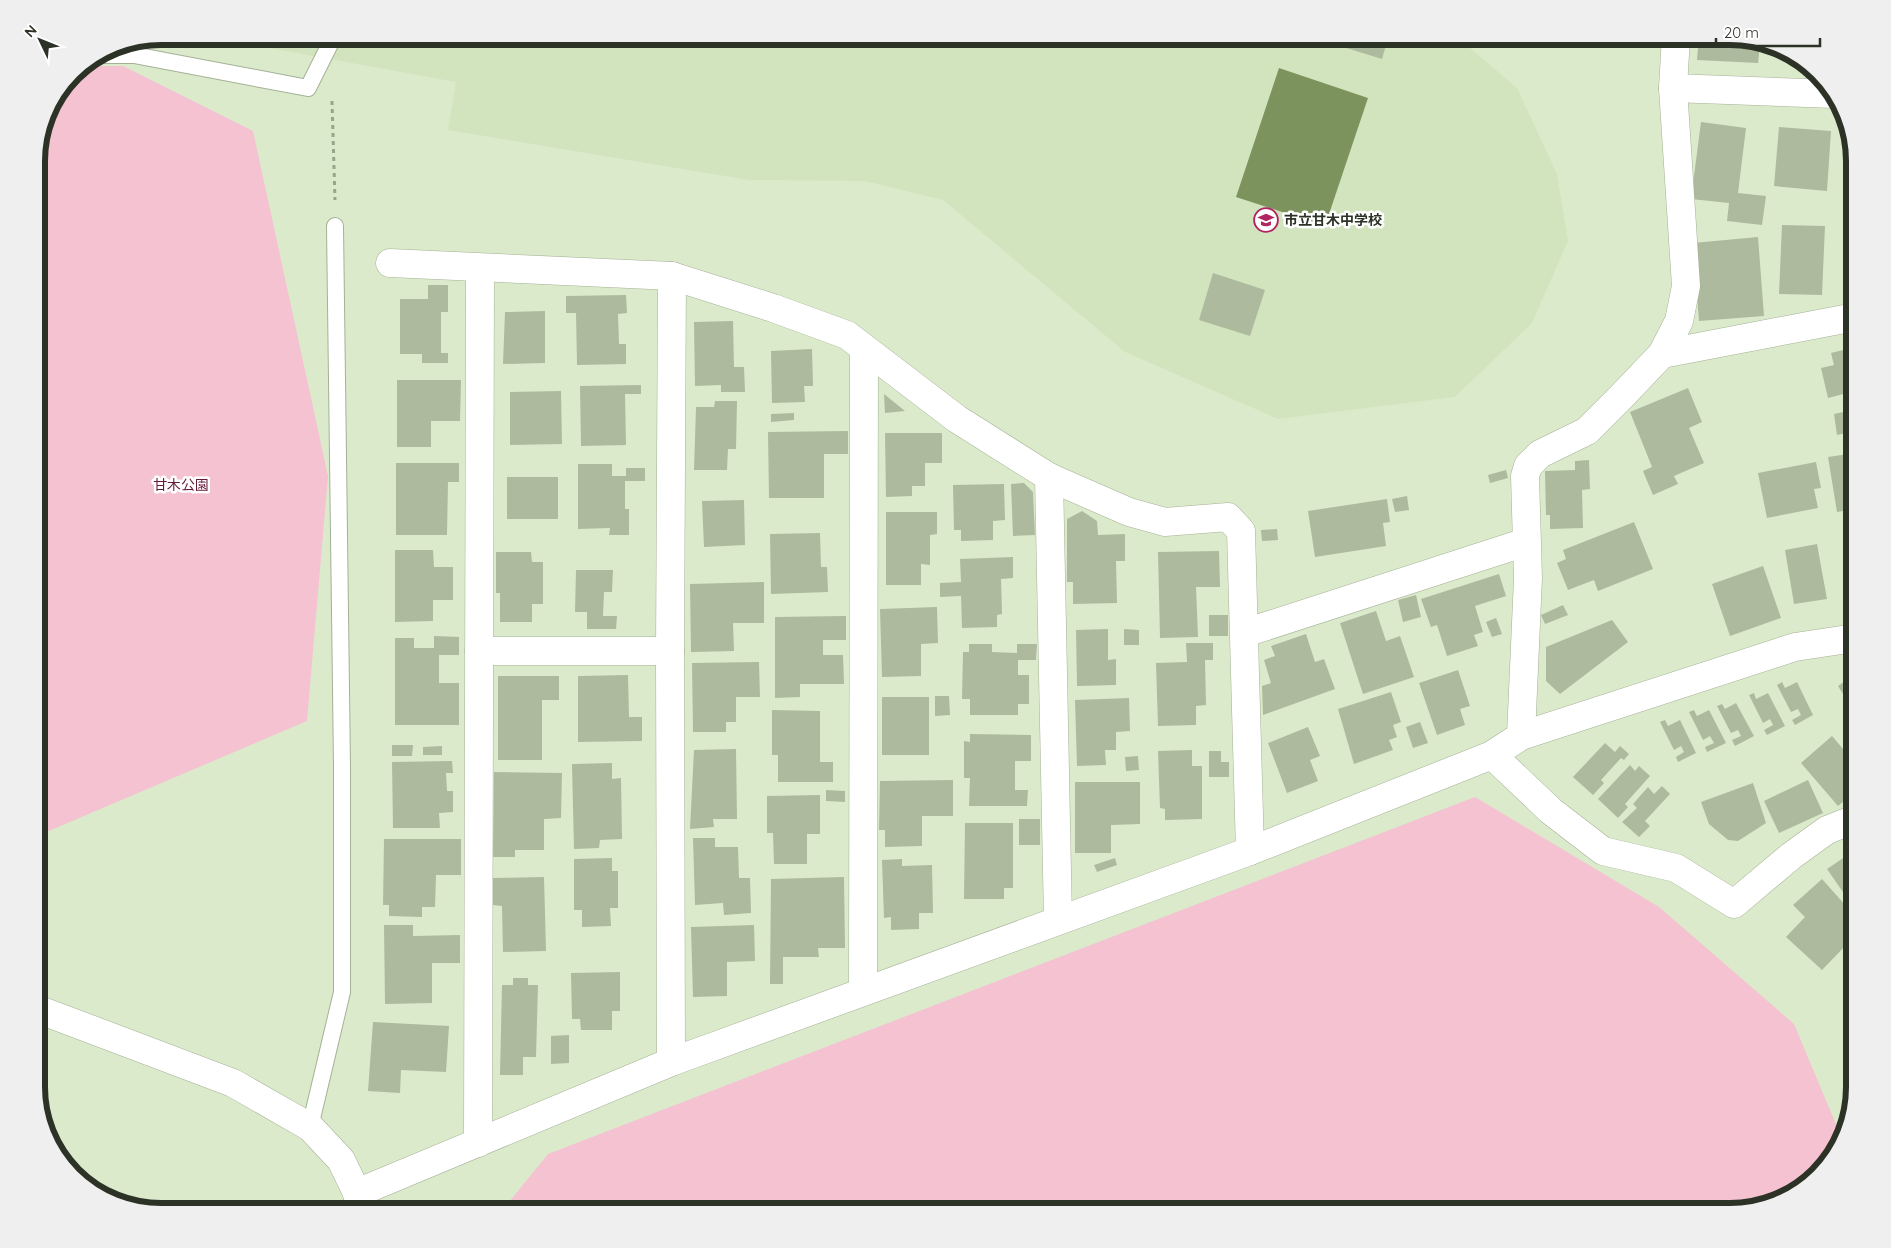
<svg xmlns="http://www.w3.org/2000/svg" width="1891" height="1248" font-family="Quicksand,'Noto Sans JP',sans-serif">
<rect width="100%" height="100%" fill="#dceacc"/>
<polygon fill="#d2e4be" points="204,36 1456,36 1517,88 1557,174 1568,241 1532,323 1455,397 1278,419 1125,352 943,200 865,181 749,180 448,130 456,82"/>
<g fill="#f4c2d0">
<polygon points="83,66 123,66 253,131 328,476 307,721 37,836 37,153 46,113 73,73"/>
<polygon points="1475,797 1659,907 1794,1024 1840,1134 1834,1157 1786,1199 1730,1212 501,1212 548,1154"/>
</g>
<polygon fill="#7c935e" points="1279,68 1368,98 1325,226 1236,197"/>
<g fill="#adba9d">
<polygon points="1343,36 1382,36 1388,38 1382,59 1340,46"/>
<polygon points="1699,36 1730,36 1760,45 1758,63 1697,60"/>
<polygon points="1782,52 1800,57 1801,59 1782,59"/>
<polygon points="1701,122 1746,128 1738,193 1766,196 1762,225 1727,221 1729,203 1691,199"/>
<polygon points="1779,127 1831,131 1827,191 1774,186"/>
<polygon points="1782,225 1825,226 1822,295 1779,294"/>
<polygon points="1758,237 1764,316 1699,321 1693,243"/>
<polygon points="1213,273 1265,290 1250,336 1199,320"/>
<polygon points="428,285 448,285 448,312 441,312 441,353 448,353 448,363 422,363 422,354 400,354 400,299 428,299"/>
<polygon points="626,295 627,313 618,314 619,344 626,344 626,364 577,365 576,313 566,313 566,296"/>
<polygon points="545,311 545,363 503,364 505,312"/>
<polygon points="733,321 734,367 744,367 745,392 721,392 721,385 695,386 694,322"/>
<polygon points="1855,347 1855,391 1828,398 1821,368 1834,365 1831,353"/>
<polygon points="812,349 813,386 804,386 805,402 772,403 771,351"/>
<polygon points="397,380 461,380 460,421 431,421 431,447 397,447"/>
<polygon points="641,385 641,394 625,394 626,445 581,446 580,386"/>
<polygon points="1688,388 1702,422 1689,428 1704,463 1674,476 1678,484 1653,495 1643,471 1652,467 1630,412"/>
<polygon points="561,391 562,444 510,445 510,392"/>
<polygon points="884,394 905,411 885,413"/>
<polygon points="715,401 737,401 736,449 728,449 727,470 694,470 696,407 714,407"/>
<polygon points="1848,411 1851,432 1837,435 1834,414"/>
<polygon points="794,413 794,420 771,422 771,414"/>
<polygon points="848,431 848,454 824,454 824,498 769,498 768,432"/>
<polygon points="885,433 942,433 942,463 925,463 925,486 912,486 912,496 886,497"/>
<polygon points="1855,453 1855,509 1837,512 1828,457"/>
<polygon points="1589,460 1590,489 1582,490 1583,528 1550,529 1550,515 1546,515 1545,471 1575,470 1575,461"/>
<polygon points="1816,462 1821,488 1814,489 1818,508 1767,518 1758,473"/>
<polygon points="396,463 459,463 459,482 448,482 447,535 396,535"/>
<polygon points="578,464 612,464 612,476 626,476 626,468 645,468 645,481 625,481 625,509 629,509 629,535 609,535 610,528 578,529"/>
<polygon points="1506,470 1508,478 1490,483 1488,475"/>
<rect x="507" y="477" width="51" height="42"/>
<polygon points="1024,483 1033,492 1035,535 1013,536 1011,484"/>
<polygon points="1004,484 1005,520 993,521 993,540 961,541 961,530 954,530 953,485"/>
<polygon points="1407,496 1409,510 1395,512 1392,499"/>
<polygon points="1387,499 1390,522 1383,523 1386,546 1315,557 1308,511"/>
<polygon points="744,500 745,545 704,547 702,501"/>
<polygon points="1082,511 1097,521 1098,535 1125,534 1125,561 1116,561 1117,603 1073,604 1073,582 1067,582 1067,519"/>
<polygon points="886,512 937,512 937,534 930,535 930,565 921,564 921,585 886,585"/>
<polygon points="1634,522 1653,569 1598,591 1594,580 1568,590 1557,563 1566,559 1563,550"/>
<polygon points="1277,529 1278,540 1262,541 1261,530"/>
<polygon points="820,533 821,567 827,567 828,592 771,594 770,534"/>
<polygon points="1817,544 1827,599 1794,604 1785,550"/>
<polygon points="395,550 433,550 434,567 453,567 453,600 433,600 433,621 395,622"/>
<polygon points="1219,551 1220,587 1196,587 1198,637 1160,638 1158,552"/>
<polygon points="496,552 531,552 532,562 543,562 543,604 532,604 532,622 500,622 500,593 496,593"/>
<polygon points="1013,557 1013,578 1001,579 1002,614 997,615 997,627 962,628 961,596 940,597 940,583 961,582 960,559"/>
<polygon points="1763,566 1781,618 1730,636 1712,584"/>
<polygon points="576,570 613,570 612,592 604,592 603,616 617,616 616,629 587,629 587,612 575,612"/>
<polygon points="1499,574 1506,596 1475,606 1483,632 1474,635 1478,646 1447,656 1437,625 1431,627 1421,599"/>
<polygon points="764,582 764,623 733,623 734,651 691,652 690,584"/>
<polygon points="1416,595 1421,617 1403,622 1398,600"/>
<polygon points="1563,605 1568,615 1545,624 1541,615"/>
<polygon points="937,607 938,643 921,644 921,676 882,677 880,609"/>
<polygon points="1376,611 1386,641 1400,636 1414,677 1363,694 1340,623"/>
<rect x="1209" y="615" width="19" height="21"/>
<polygon points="846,616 846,640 823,640 823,655 843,655 844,684 800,684 800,697 775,698 775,617"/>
<polygon points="1496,618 1502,634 1492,637 1486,622"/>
<polygon points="1612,620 1628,642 1560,694 1546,681 1546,647"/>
<polygon points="1108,629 1108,660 1116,659 1116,685 1077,686 1076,630"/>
<polygon points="1124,629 1139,630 1139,645 1124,645"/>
<polygon points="1306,634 1315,662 1324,659 1335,689 1263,715 1262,686 1271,683 1264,660 1275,656 1271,646"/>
<polygon points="434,636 459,637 459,655 439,655 439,683 459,683 459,725 395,725 395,638 414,638 414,648 434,648"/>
<polygon points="1186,643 1213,643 1213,660 1205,660 1206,705 1196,706 1196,725 1158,726 1156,663 1187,662"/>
<polygon points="969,644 992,644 992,652 1017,653 1017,644 1037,644 1036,660 1018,660 1018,675 1029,675 1029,704 1018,704 1018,715 970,715 970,699 962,699 963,652 969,652"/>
<polygon points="759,662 760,697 736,697 736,722 726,722 726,732 693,732 692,663"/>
<polygon points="1458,670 1470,706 1460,709 1465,725 1437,735 1419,683"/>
<polygon points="628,675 629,717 642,717 642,741 578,742 578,676"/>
<polygon points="498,676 559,676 559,700 542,700 542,760 498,760"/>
<polygon points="1848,679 1855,690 1855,713 1838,686"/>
<polygon points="1782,682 1785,688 1797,682 1813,715 1795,725 1792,720 1801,715 1798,709 1791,712 1777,685"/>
<polygon points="1391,692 1401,722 1393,725 1397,737 1389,740 1393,750 1354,764 1338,709"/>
<polygon points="1754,693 1756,699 1768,693 1785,726 1767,735 1764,730 1773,725 1770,719 1763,723 1749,695"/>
<polygon points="935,696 949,696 950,715 935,716"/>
<rect x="882" y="697" width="47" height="58"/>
<polygon points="1129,698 1130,731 1116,732 1116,750 1105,750 1106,765 1077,766 1075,700"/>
<polygon points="1736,703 1754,736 1735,746 1732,740 1741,736 1738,730 1731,733 1717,706 1722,704 1725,709"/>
<polygon points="772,710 820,711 820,762 833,762 833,782 778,782 778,755 772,755"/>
<polygon points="1694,710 1697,716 1709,710 1726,743 1707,752 1705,747 1714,743 1710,736 1703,740 1689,712"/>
<polygon points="1665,720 1668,726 1680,720 1696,753 1678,762 1676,757 1684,752 1681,746 1674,750 1660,722"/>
<polygon points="1420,722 1428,743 1413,748 1406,727"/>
<polygon points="1308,727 1320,756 1310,760 1318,781 1287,793 1268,743"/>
<polygon points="970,734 1031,735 1031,761 1015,761 1015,790 1028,790 1027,806 969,806 970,778 964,778 964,741 970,742"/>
<polygon points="1832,736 1855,763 1855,792 1838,806 1801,763"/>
<polygon points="1605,743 1615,752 1620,746 1629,754 1624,760 1621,758 1601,780 1604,783 1593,795 1573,777"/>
<polygon points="392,745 413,745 412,756 392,756"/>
<polygon points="442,746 442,755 423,755 423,747"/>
<polygon points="736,749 737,819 713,819 714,827 690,829 694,750"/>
<polygon points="1192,750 1192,766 1202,766 1202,819 1165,820 1165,809 1160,808 1158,751"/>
<polygon points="1209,751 1221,751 1221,762 1229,762 1229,777 1209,777"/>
<polygon points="1138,756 1139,770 1126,771 1125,757"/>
<polygon points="452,761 453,773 446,773 447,791 453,791 453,812 439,813 440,828 393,828 392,762"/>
<polygon points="612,763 612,779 621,778 622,839 600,840 599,848 574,849 572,764"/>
<polygon points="1630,765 1635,771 1639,766 1650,776 1625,804 1628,807 1618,818 1598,799"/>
<polygon points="494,772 562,773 561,818 544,819 544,850 515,850 515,857 493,857"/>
<polygon points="953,780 953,816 922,816 922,846 885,847 885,830 879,830 880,781"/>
<polygon points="1808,780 1823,813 1779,833 1764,801"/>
<polygon points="1075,782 1140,782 1140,824 1111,825 1111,853 1075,853"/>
<polygon points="1753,783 1766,823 1738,841 1728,840 1709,824 1701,802"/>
<polygon points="1662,786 1670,794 1645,821 1650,826 1639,837 1622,822 1637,808 1633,804 1648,787 1654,794"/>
<polygon points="826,790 845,791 845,802 826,801"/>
<polygon points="820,795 820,834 807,834 807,864 774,864 773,833 767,833 767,796"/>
<rect x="1019" y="819" width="21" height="26"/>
<polygon points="965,823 1013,823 1013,888 1004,888 1004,899 964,899"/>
<polygon points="693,838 715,838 715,847 738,847 739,878 750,878 751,913 724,915 723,903 695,905"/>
<polygon points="384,839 461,839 461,875 436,875 435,907 422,907 422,917 389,916 389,905 383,905"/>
<polygon points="1855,850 1855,888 1845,895 1827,869"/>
<polygon points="612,858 612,871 618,871 618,908 610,908 611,926 582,927 582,910 574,910 574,859"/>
<polygon points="1115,858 1117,865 1097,872 1094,865"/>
<polygon points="902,859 902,866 932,865 933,913 919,913 919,929 891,930 891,917 884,918 882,860"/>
<polygon points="544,877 546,951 503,952 502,906 493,905 492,878"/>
<polygon points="844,877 845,948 818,948 819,957 783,957 783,984 770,984 771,879"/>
<polygon points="1822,879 1855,916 1855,931 1845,940 1848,943 1822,970 1786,937 1805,917 1793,905"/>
<polygon points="384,925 413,925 413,936 460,935 460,963 432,963 432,1003 385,1004"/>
<polygon points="754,925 755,961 727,962 727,996 693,997 691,927"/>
<polygon points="620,972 620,1011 612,1011 612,1030 581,1030 580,1019 572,1019 571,973"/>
<polygon points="513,978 528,978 528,985 538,985 536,1057 523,1057 523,1075 500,1075 502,985 513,985"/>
<polygon points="373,1022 449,1026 446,1072 401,1070 400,1093 368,1091"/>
<polygon points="569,1035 569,1063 551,1064 551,1036"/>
</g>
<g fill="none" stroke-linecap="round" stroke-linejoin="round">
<g stroke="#a4b195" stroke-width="18">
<g id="service">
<polyline points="99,55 134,55 308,88 334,36"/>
<polyline points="310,1127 342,992 342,767 335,226"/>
</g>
</g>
<g stroke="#a4b195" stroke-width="29">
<g id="minor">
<polyline points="1673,88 1834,94"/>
<polyline points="390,263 672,276"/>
<polyline points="1662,354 1855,317"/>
<polyline points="1049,477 1058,920"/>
<polyline points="1245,633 1526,542"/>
<polyline points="479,651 670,651"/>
<polyline points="1521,736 1528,578 1525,476 1528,466 1540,454 1587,431 1621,397 1662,354 1679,321 1686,286 1673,88 1676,36"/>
<polyline points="1492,755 1551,811 1603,851 1676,868 1734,904 1791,856 1827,830 1855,819"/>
<polyline points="863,991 864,349"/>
<polyline points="671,1062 670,651 672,276 773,308 847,335 957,419 1049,477 1129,512 1165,522 1228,517 1241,531 1250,851"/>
<polyline points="478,1143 480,268"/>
</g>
</g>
<g stroke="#a4b195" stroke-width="29">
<g id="tertiary">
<polyline points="37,1009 233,1083 310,1127 341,1160 357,1193 360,1210"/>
<polyline points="357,1193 671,1062 1250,851 1492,755 1521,736 1795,647 1855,638"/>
</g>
</g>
<polyline stroke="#99a48d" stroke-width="3" stroke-dasharray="4 4" stroke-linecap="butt" points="332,101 335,200"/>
<use href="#service" stroke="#fff" stroke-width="16"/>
<use href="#minor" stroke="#fff" stroke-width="28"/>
<use href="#tertiary" stroke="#fff" stroke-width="28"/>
</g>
<defs>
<g id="school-ring" transform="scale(1.25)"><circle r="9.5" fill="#fff" stroke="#b02461" stroke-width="1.5"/><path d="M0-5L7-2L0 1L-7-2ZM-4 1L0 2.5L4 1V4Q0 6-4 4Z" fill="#b02461"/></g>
</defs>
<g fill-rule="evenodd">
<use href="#school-ring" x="1266" y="220"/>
</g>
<g text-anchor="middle" stroke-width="5" stroke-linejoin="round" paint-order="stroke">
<g font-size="14" font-weight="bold" fill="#2c3226" stroke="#fff" text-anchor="start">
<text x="1284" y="225">市立甘木中学校</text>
</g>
<g font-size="14" fill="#661b39" stroke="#fff">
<text x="181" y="490">甘木公園</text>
</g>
</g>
<path d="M0 0H1891V1248H0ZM161 45H1730A116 116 0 0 1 1846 161V1087A116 116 0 0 1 1730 1203H161A116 116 0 0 1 45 1087V161A116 116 0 0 1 161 45Z" fill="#eeefee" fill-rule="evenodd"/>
<path fill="none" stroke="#2c3226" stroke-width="6" d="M161 45H1730A116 116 0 0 1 1846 161V1087A116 116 0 0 1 1730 1203H161A116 116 0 0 1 45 1087V161A116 116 0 0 1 161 45Z"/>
<g transform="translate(40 40) rotate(313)" stroke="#ffffff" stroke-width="4" paint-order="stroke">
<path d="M0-4L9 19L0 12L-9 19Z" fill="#2c3226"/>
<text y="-8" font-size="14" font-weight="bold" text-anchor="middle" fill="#2c3226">N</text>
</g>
<path d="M1716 38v8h104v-8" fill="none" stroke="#2c3226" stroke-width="2.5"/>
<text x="1724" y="38" font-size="15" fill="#2c3226" stroke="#ffffff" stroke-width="4" paint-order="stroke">20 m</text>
</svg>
